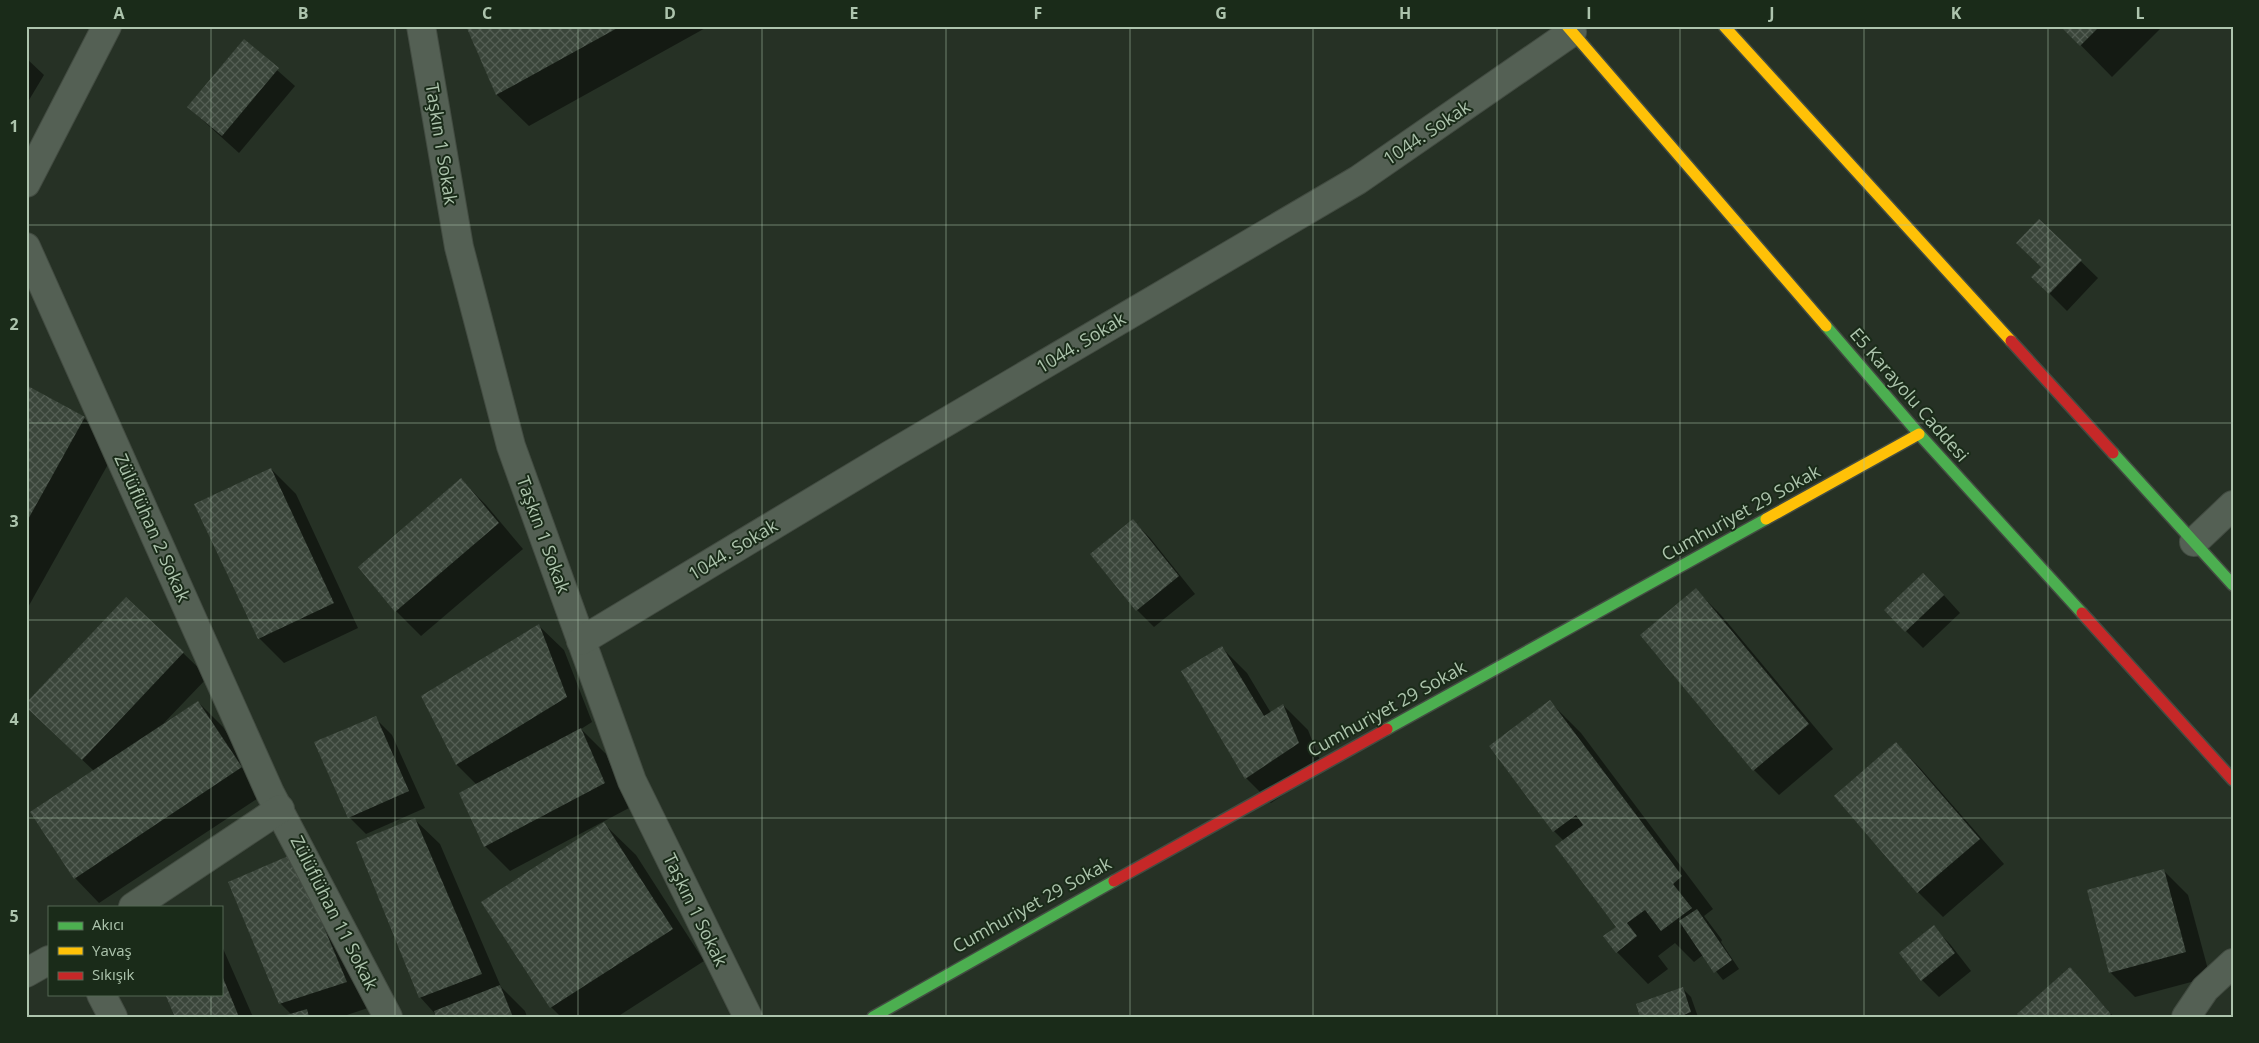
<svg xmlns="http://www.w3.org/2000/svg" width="2259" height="1043" font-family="'Open Sans',sans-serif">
<defs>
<pattern id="building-cross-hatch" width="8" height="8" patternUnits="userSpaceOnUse" patternTransform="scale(1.25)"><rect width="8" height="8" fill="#3a453a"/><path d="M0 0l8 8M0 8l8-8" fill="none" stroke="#545e54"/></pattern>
</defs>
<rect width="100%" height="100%" fill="#263125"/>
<g fill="#0007">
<polygon points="468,26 709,26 529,126 497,95"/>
<polygon points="2062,26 2163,26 2112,77"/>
<polygon points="244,41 295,86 239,153 188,107"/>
<polygon points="26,58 44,75 26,105"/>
<polygon points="2039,221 2098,278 2067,311 2033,277 2042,268"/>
<polygon points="26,386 84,418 116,450 27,609"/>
<polygon points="271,469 296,494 358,628 284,663 259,638"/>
<polygon points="461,480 486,505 523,549 421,636 396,611"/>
<polygon points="1133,521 1150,538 1195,594 1154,627 1137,610 1092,554"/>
<polygon points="1696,590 1721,615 1833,749 1779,795 1754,770"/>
<polygon points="1940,591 1960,613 1923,648 1906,631"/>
<polygon points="539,626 564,650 592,722 581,729 606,754 629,808 510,871 485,846 461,794 477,785 457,765 423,697"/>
<polygon points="1222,648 1247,673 1271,713 1283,705 1308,730 1323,768 1271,803 1246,778 1183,671"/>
<polygon points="183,653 208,677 164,723 198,702 223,727 266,793 99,903 75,878 94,771 51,730"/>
<polygon points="1550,702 1581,733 1713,909 1704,916 1722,940 1721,942 1739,969 1723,980 1703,955 1694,962 1675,943 1658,956 1668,969 1648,984 1617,952 1617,927 1564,841 1554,831"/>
<polygon points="375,718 392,735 425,808 366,834 349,817"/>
<polygon points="1896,744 1920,768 2004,864 1943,917 1918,892"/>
<polygon points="415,820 440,844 501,987 525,1011 527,1017 438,1017 420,997"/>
<polygon points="604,824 636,855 704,961 617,1017 561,1017 551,1007"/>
<polygon points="293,856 371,1007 341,1017 286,1017 292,1015 281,1004 229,883"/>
<polygon points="2163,870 2188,895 2210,977 2135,997 2110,972"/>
<polygon points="1933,927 1950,944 1971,971 1939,997 1922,980"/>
<polygon points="221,944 253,1017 176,1017 221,994"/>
<polygon points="2070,969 2114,1017 2022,1017"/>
<polygon points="1682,988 1691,997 1698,1017 1642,1017"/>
</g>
<g fill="url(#building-cross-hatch)">
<polygon points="466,26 621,26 496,95"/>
<polygon points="2060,26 2100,26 2080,46"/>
<polygon points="244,39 279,68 222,136 187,107"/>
<polygon points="2039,219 2082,260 2049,294 2031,277 2041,267 2016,243"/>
<polygon points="26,385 85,417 26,523"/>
<polygon points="271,468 334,603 258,639 194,504"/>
<polygon points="461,478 499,523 395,612 358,567"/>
<polygon points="1133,519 1179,576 1136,611 1090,554"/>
<polygon points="1923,573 1944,595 1905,632 1884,610"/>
<polygon points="1696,588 1809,724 1753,771 1640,635"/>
<polygon points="126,597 184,652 82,760 26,707 26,703"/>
<polygon points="539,624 567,697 456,765 421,696"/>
<polygon points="1222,646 1264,716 1283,704 1299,743 1245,779 1181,671"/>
<polygon points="1550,700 1682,876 1673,884 1692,908 1661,931 1645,910 1627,923 1637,936 1616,953 1603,936 1616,927 1555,846 1583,825 1576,815 1553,832 1489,746"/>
<polygon points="198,701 242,767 74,879 30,812"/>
<polygon points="376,716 409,791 348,818 314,742"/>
<polygon points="581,728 605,783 484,847 459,793"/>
<polygon points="1896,742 1980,839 1917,893 1834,796"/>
<polygon points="415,818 482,974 419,998 356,842"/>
<polygon points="604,822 673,929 550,1008 481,902"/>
<polygon points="293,854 347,982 279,1004 228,882"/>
<polygon points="2164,869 2186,952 2109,973 2087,890"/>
<polygon points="1697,909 1732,960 1714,973 1679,921"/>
<polygon points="1934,925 1955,953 1921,981 1899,953"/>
<polygon points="2070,967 2111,1014 2108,1017 2020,1017 2017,1014"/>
<polygon points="221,973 239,1017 175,1017 165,994 221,994"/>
<polygon points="500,985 513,1017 436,1017 434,1011"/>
<polygon points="1683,987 1691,1012 1679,1017 1640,1017 1636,1004"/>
<polygon points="307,1009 309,1017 283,1017 283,1016"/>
</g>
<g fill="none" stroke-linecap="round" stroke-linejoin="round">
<g stroke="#434c42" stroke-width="30">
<g id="street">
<polyline points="421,26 459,247 511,446 632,781 748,1017"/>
<polyline points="26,183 107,26"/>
<polyline points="26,247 270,793 388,1017"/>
<polyline points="2194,542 2233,505"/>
<polyline points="581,641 890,455 1358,180 1572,32"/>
<polyline points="133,907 280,809"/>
<polyline points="26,973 49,960"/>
<polyline points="101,994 113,1017"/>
<polyline points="2186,1017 2205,989 2233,963"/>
</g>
</g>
<g stroke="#434c42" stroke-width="14">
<g id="fast">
<polyline points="1826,326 1919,434 2082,613"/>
<polyline points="2113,453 2233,585"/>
<polyline points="1387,729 1766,519"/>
<polyline points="873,1017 1114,881"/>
</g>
</g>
<g stroke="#434c42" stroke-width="14">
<g id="slow">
<polyline points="1567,26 1826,326"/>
<polyline points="1724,26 2011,341"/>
<polyline points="1766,519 1919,434"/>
</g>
</g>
<g stroke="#434c42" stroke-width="14">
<g id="jam">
<polyline points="2011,341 2113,453"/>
<polyline points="2082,613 2233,780"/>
<polyline points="1114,881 1387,729"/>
</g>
</g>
<use href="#street" stroke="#546054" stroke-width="28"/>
<use href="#fast" stroke="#4caf50" stroke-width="11"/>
<use href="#slow" stroke="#ffc107" stroke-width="11"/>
<use href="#jam" stroke="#c62828" stroke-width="11"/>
</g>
<path fill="none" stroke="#adc4ad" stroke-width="1" stroke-opacity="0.55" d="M211,26V907M395,26V1017M578,26V1017M762,26V1017M946,26V1017M1130,26V1017M1313,26V1017M1497,26V1017M1680,26V1017M1864,26V1017M2048,26V1017M26,225H2233M26,423H2233M26,620H2233M26,818H2233M211,994V1017"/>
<g text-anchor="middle" stroke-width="4" stroke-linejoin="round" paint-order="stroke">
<g font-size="18" fill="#adc4ad" stroke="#1a2b19">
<text transform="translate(1427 133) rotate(-34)" y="6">1044. Sokak</text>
<text transform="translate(441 144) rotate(81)" y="6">Taşkın 1 Sokak</text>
<text transform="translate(1081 343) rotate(-31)" y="6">1044. Sokak</text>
<text transform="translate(1909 395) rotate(49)" y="6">E5 Karayolu Caddesi</text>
<text transform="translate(1741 513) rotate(-29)" y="6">Cumhuriyet 29 Sokak</text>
<text transform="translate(152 528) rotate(66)" y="6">Zülüflühan 2 Sokak</text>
<text transform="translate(543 535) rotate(70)" y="6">Taşkın 1 Sokak</text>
<text transform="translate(733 550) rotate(-31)" y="6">1044. Sokak</text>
<text transform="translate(1387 709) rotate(-29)" y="6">Cumhuriyet 29 Sokak</text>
<text transform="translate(1032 905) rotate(-29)" y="6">Cumhuriyet 29 Sokak</text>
<text transform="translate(695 910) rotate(64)" y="6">Taşkın 1 Sokak</text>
<text transform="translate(334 913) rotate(63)" y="6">Zülüflühan 11 Sokak</text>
</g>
</g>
<rect width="2259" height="1043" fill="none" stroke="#1a2b19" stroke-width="55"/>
<rect x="48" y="906" width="175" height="90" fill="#1a2b19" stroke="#556854"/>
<rect x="58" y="922" width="25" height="8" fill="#4caf50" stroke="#556854"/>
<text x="92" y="930" font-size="15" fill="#adc4ad">Akıcı</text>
<rect x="58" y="947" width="25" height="8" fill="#ffc107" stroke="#556854"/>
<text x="92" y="956" font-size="15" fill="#adc4ad">Yavaş</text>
<rect x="58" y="972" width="25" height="8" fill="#c62828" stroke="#556854"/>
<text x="92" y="980" font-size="15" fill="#adc4ad">Sıkışık</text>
<rect x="28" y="28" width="2204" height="988" fill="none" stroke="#adc4ad" stroke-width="2"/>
<g font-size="16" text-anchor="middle" font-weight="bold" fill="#adc4ad">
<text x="119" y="19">A</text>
<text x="303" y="19">B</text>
<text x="487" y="19">C</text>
<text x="670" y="19">D</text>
<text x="854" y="19">E</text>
<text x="1038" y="19">F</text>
<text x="1221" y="19">G</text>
<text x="1405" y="19">H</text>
<text x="1589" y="19">I</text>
<text x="1772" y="19">J</text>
<text x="1956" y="19">K</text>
<text x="2140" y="19">L</text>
<text x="14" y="132">1</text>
<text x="14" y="330">2</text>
<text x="14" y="527">3</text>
<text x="14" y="725">4</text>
<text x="14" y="922">5</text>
</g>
</svg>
